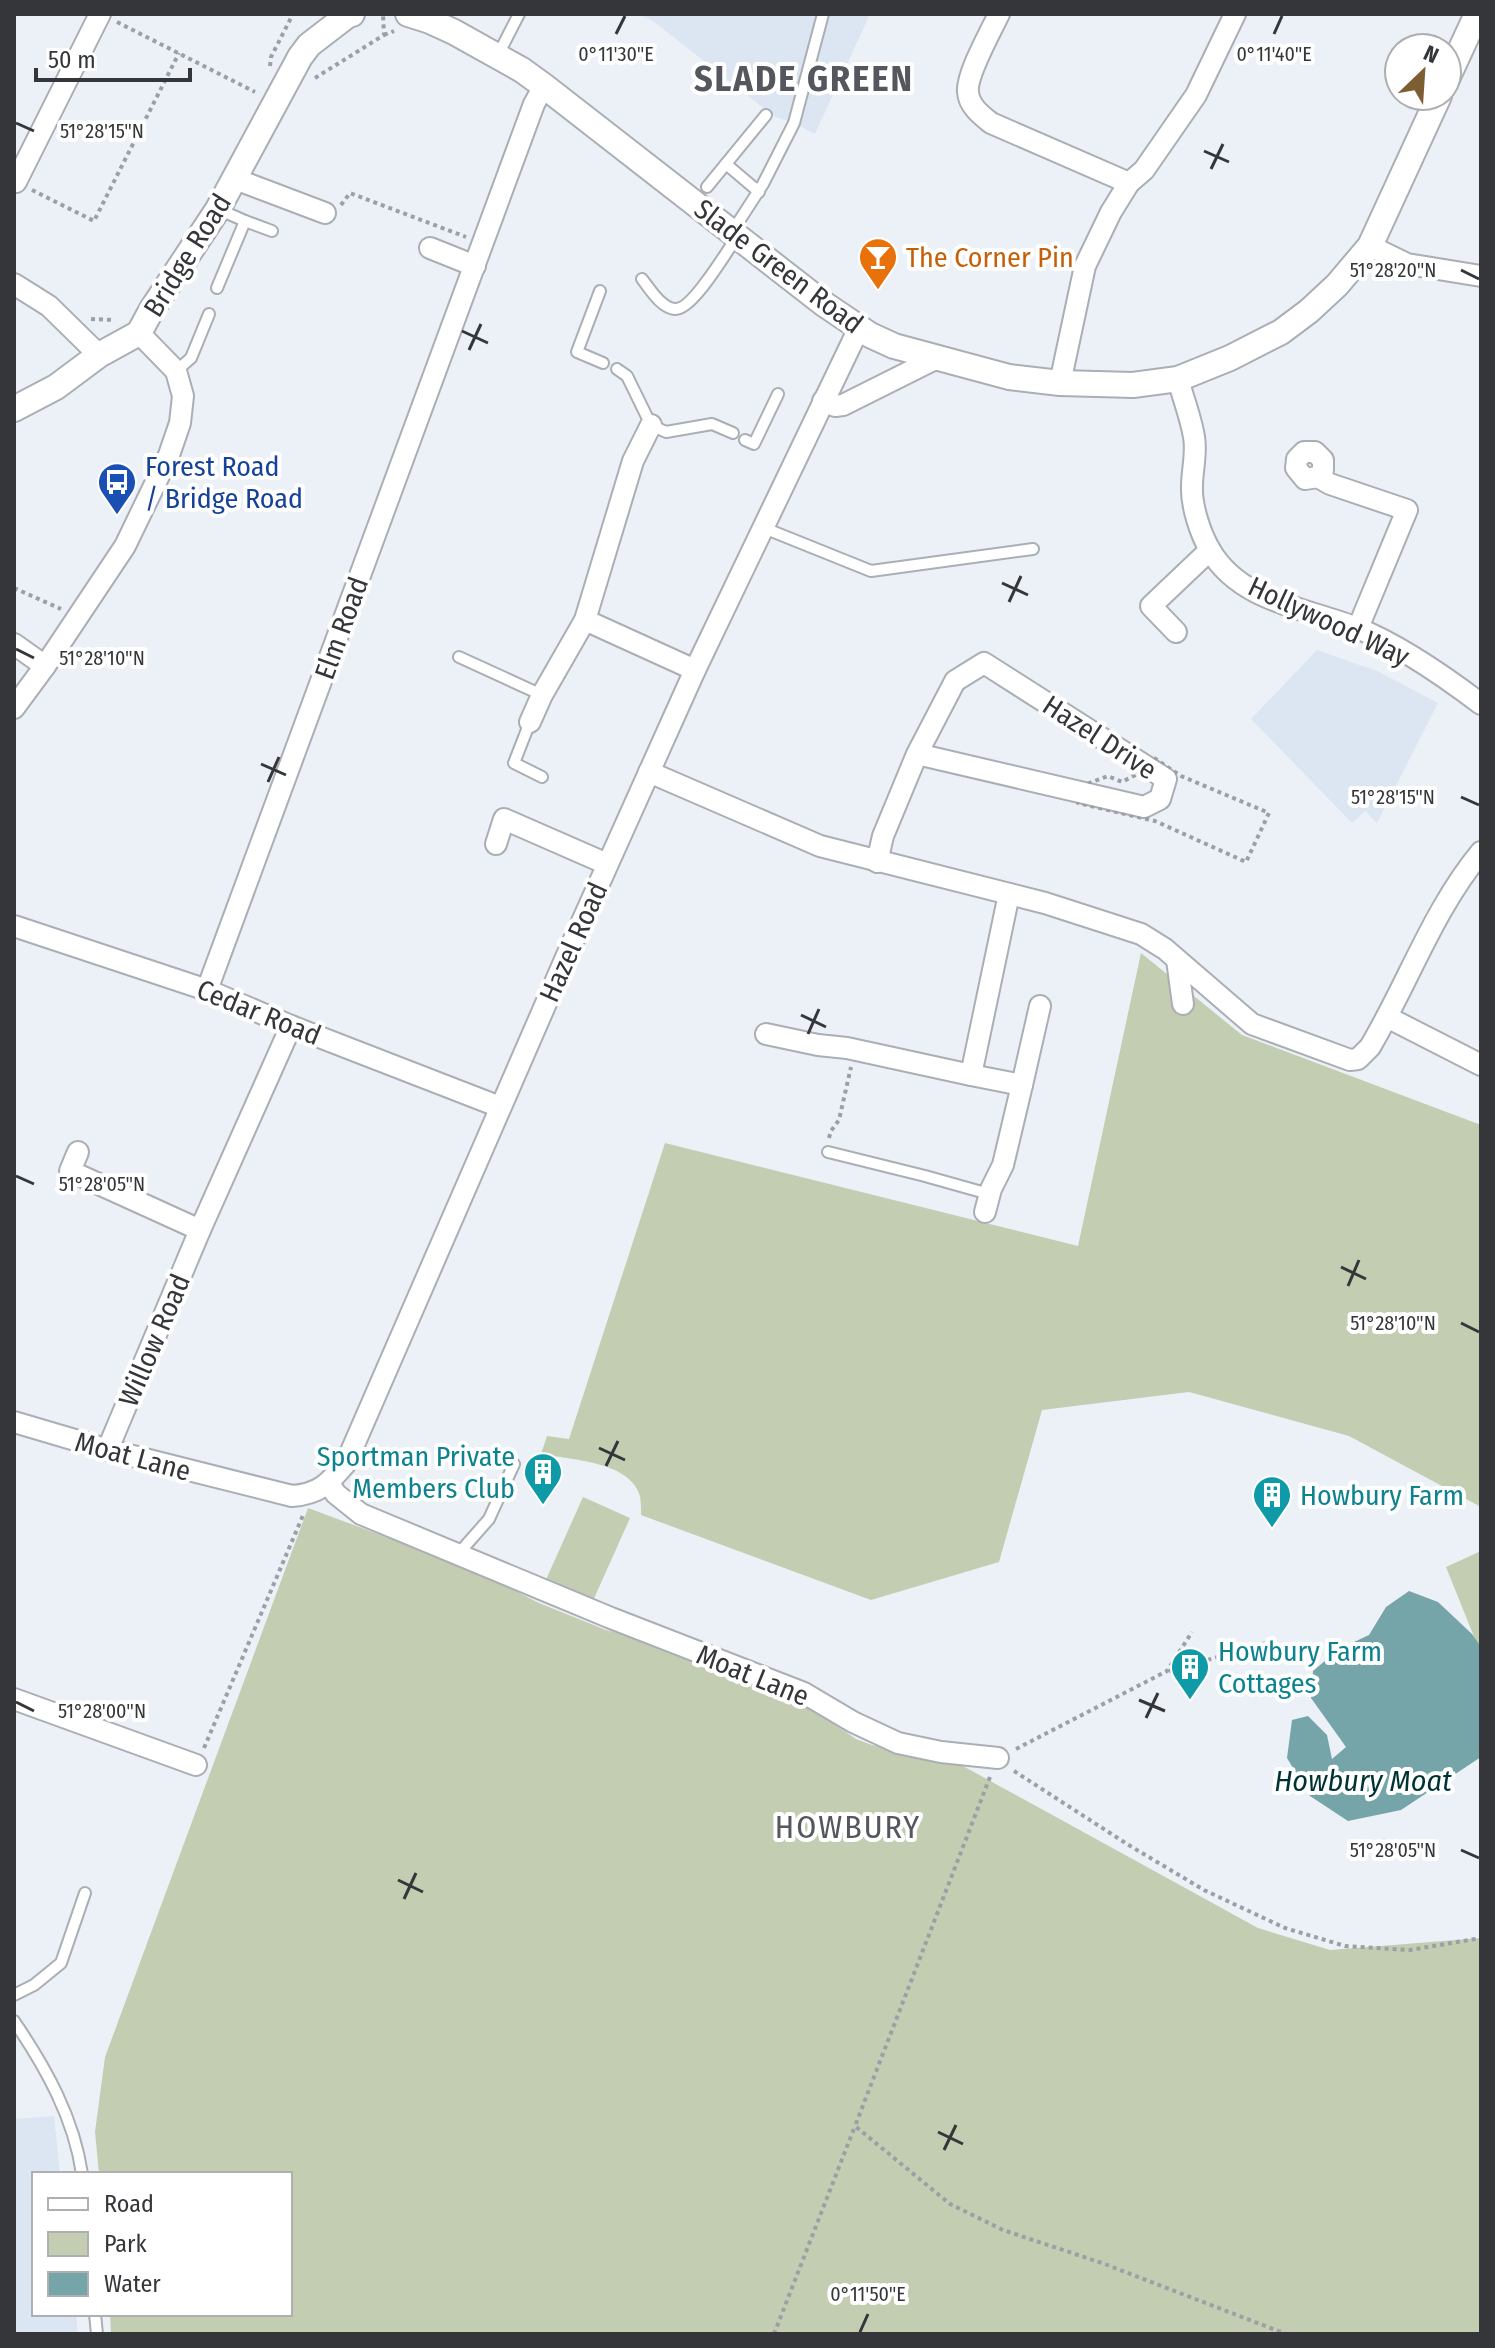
<svg xmlns="http://www.w3.org/2000/svg" width="1495" height="2348" font-family="'Fira Sans Condensed',sans-serif">
<rect width="100%" height="100%" fill="#ecf1f8"/>
<g fill="#dce5f2">
<polygon points="638,14 870,14 815,134 794,123 775,117 653,21"/>
<polygon points="1317,650 1377,671 1438,703 1377,823 1365,811 1352,823 1251,719"/>
<polygon points="54,2116 60,2174 34,2174 34,2314 76,2314 78,2334 14,2334 14,2119"/>
</g>
<g fill="#c3cdb1">
<path d="M1141,953L1242,1035L1481,1125V1507L1349,1436L1189,1392L1042,1410L999,1562L871,1600L641,1515C641,1509 641,1502 640,1496C630,1461 571,1460 541,1454L547,1436L569,1439L665,1143L1078,1246Z"/>
<polygon points="583,1497 630,1518 592,1603 545,1582"/>
<polygon points="308,1508 470,1568 539,1603 606,1630 675,1648 791,1695 856,1739 872,1745 963,1766 1258,1928 1330,1950 1481,1938 1481,2334 111,2334 110,2314 290,2314 290,2174 99,2174 95,2132 105,2057"/>
<polygon points="1481,1551 1481,1654 1446,1567"/>
</g>
<polygon fill="#75a5a9" points="1409,1591 1438,1602 1472,1634 1481,1647 1481,1757 1401,1810 1348,1821 1310,1796 1287,1758 1292,1720 1308,1716 1327,1735 1332,1759 1346,1747 1311,1698 1313,1671 1339,1649 1369,1635 1386,1607"/>
<g fill="none" stroke-linecap="round" stroke-linejoin="round">
<g stroke="#aaaeb5" stroke-width="14">
<g id="service">
<polyline points="498,55 519,14"/>
<polyline points="726,164 759,192"/>
<polyline points="707,187 766,115"/>
<polyline points="245,221 272,231"/>
<polyline points="732,232 763,184 794,123 823,14"/>
<path d="M642,279C650,289 661,308 675,309C692,311 726,252 737,237"/>
<polyline points="217,288 245,221 218,209"/>
<polyline points="600,291 577,352 603,363"/>
<polyline points="617,369 627,376 651,425 666,432 712,424 733,433"/>
<polyline points="176,371 191,358 209,314"/>
<polyline points="745,440 754,444 778,394"/>
<polyline points="764,528 871,571 1033,549"/>
<polyline points="459,657 542,695"/>
<polyline points="530,722 514,763 542,777"/>
<polyline points="828,1152 925,1176 989,1194"/>
<polyline points="459,1553 489,1519 514,1464"/>
<polyline points="14,1995 34,1985 61,1963 85,1893"/>
<path d="M14,2021C46,2068 74,2118 82,2174"/>
<polyline points="95,2314 97,2334"/>
</g>
</g>
<g stroke="#aaaeb5" stroke-width="24">
<g id="minor">
<path d="M999,14C991,31 966,75 968,92C969,106 981,115 991,123L1129,183"/>
<polyline points="235,179 325,213"/>
<polyline points="16,182 100,14"/>
<polyline points="1370,246 1407,264 1481,276"/>
<polyline points="430,248 475,266"/>
<polyline points="14,284 49,306 99,355"/>
<path d="M1178,379C1183,398 1191,418 1194,437C1197,453 1192,470 1192,486C1191,505 1200,533 1210,550C1240,602 1306,608 1357,628C1400,645 1444,676 1481,704"/>
<polyline points="1060,383 1085,266 1111,212 1129,183 1144,170 1196,95 1235,14"/>
<polyline points="823,401 835,406 843,405 937,358"/>
<polyline points="1318,477 1323,470 1323,460 1315,452 1304,452 1297,459 1296,468 1305,479 1318,477 1330,484 1407,510 1358,628"/>
<polyline points="585,620 695,670"/>
<polyline points="1176,632 1151,606 1210,550"/>
<polyline points="14,644 45,666"/>
<polyline points="14,708 45,666 125,546 169,455 180,423 183,396 176,371 139,333"/>
<polyline points="530,722 542,695 585,620 633,461 651,425"/>
<path d="M649,772L820,846L1045,903L1141,934L1165,949L1252,1024L1350,1060L1358,1059L1370,1047C1408,983 1433,910 1481,852"/>
<polyline points="496,844 504,819 607,864"/>
<polyline points="877,862 883,836 917,754 955,681 984,663 1166,779 1160,799 1144,807 917,754"/>
<polyline points="14,926 207,990 291,1026 500,1107"/>
<polyline points="1177,960 1183,1004"/>
<polyline points="207,990 534,104 544,86"/>
<polyline points="1387,1017 1481,1065"/>
<polyline points="766,1034 818,1045 847,1048 971,1075 1009,894"/>
<polyline points="971,1075 1022,1085 1003,1165 991,1189 985,1212"/>
<polyline points="1022,1085 1040,1006"/>
<polyline points="78,1152 70,1171 200,1230"/>
<path d="M14,1422L109,1450L292,1496C320,1494 329,1483 346,1463L567,955L695,670L859,328"/>
<polyline points="109,1450 112,1439 200,1230 291,1026"/>
<polyline points="329,1484 336,1494 361,1514 611,1618 804,1693 853,1722 898,1743 941,1752 998,1758"/>
<polyline points="14,1699 196,1765"/>
</g>
</g>
<g stroke="#aaaeb5" stroke-width="28">
<g id="tertiary">
<polyline points="408,14 430,21 454,32 522,70 544,86 824,304 870,335 894,346 1009,377 1060,383 1133,385 1178,379 1230,358 1281,332 1309,311 1337,285 1370,246 1439,96"/>
<polyline points="1447,79 1477,14"/>
<polyline points="14,409 56,387 99,355 139,333 152,309 218,209 300,57 309,45 348,15 352,14"/>
</g>
</g>
<g stroke="#9c9fa5" stroke-width="4" stroke-dasharray="4 4" stroke-linecap="butt">
<polyline points="117,22 255,92"/>
<polyline points="384,35 394,31"/>
<polyline points="270,66 271,57 293,14"/>
<polyline points="315,78 384,35 383,14"/>
<polyline points="32,190 94,221 179,53"/>
<polyline points="341,205 350,193 466,237"/>
<polyline points="91,319 114,320"/>
<polyline points="14,588 61,609"/>
<polygon points="1154,758 1181,776 1269,813 1246,862 1155,821 1078,803 1084,785 1108,776 1122,782 1143,771"/>
<polyline points="829,1138 831,1131 839,1120 851,1067"/>
<polyline points="1169,1671 1266,1643"/>
<polyline points="204,1748 304,1513"/>
<polyline points="1016,1749 1167,1671 1192,1632"/>
<polyline points="1014,1771 1127,1844 1204,1890 1285,1928 1345,1946 1410,1950 1481,1938"/>
<polyline points="990,1777 855,2126 950,2204 1003,2230 1102,2263 1286,2334"/>
<polyline points="774,2334 855,2126"/>
</g>
<use href="#service" stroke="#fff" stroke-width="10"/>
<use href="#minor" stroke="#fff" stroke-width="20"/>
<use href="#tertiary" stroke="#fff" stroke-width="24"/>
</g>
<path fill="none" stroke="#343639" stroke-width="3" d="M616,34L625,16M1274,34L1282,16M16,123L34,131M1204,151L1229,162M1211,169L1223,144M1461,270L1479,279M462,331L488,343M469,350L481,324M1002,583L1028,595M1009,602L1021,576M16,649L34,658M261,764L286,775M268,782L279,757M1461,797L1479,805M801,1015L826,1027M808,1034L819,1009M16,1176L34,1184M1341,1267L1366,1279M1348,1286L1359,1260M1461,1323L1479,1332M599,1448L625,1460M606,1466L618,1441M1139,1700L1165,1711M16,1702L34,1711M1146,1718L1158,1693M1461,1850L1479,1858M398,1880L423,1892M404,1899L416,1873M938,2132L963,2144M944,2150L956,2125M860,2332L868,2314"/>
<defs>
<g id="bar-pin" transform="scale(2)"><path d="M0 17L-7.5 6A9.5 9.5 0 1 1 7.5 6Z" fill="#e8710a" stroke="#fff"/><path d="M-6-5H6L.8 .8V4.5H3.5V6h-7V4.5H-.8V.8Z" fill="#fff"/></g>
<g id="bus-pin" transform="scale(2)"><path d="M0 17L-7.5 6A9.5 9.5 0 1 1 7.5 6Z" fill="#1a4fb4" stroke="#fff"/><path d="M-5-6H5V4H4V6H2V4H-2V6H-4V4H-5ZM-3.5-4V0h7V-4ZM-3.5 1.2v1.5H-2V1.2ZM2 1.2v1.5H3.5V1.2Z" fill="#fff"/></g>
<g id="building-pin" transform="scale(2)"><path d="M0 17L-7.5 6A9.5 9.5 0 1 1 7.5 6Z" fill="#0f9aa8" stroke="#fff"/><path d="M-4-6H4V6H1V3H-1V6H-4ZM-2.5-4.3h1.7v1.8h-1.7ZM.8-4.3h1.7v1.8H.8ZM-2.5-1h1.7V.8h-1.7ZM.8-1h1.7V.8H.8Z" fill="#fff"/></g>
</defs>
<g fill-rule="evenodd">
<use href="#bar-pin" x="878" y="257"/>
<use href="#bus-pin" x="117" y="482"/>
<use href="#building-pin" x="543" y="1472"/>
<use href="#building-pin" x="1272" y="1495"/>
<use href="#building-pin" x="1190" y="1667"/>
</g>
<g text-anchor="middle" stroke-width="8" stroke-linejoin="round" paint-order="stroke">
<g font-size="28" fill="#343639" stroke="#fff">
<text transform="translate(187 255) rotate(-58)" y="10">Bridge Road</text>
<text transform="translate(779 266) rotate(37)" y="10">Slade Green Road</text>
<text transform="translate(1329 621) rotate(25)" y="10">Hollywood Way</text>
<text transform="translate(341 628) rotate(-70)" y="10">Elm Road</text>
<text transform="translate(1100 737) rotate(33)" y="10">Hazel Drive</text>
<text transform="translate(573 942) rotate(-66)" y="10">Hazel Road</text>
<text transform="translate(259 1012) rotate(22)" y="10">Cedar Road</text>
<text transform="translate(154 1340) rotate(-67)" y="10">Willow Road</text>
<text transform="translate(133 1456) rotate(15)" y="10">Moat Lane</text>
<text transform="translate(753 1675) rotate(22)" y="10">Moat Lane</text>
</g>
<g font-size="28" fill="#c56008" stroke="#fff" text-anchor="start">
<text x="906" y="267">The Corner Pin</text>
</g>
<g font-size="28" fill="#164399" stroke="#fff" text-anchor="start">
<text x="145" y="476">Forest Road<tspan x="145" dy="32">/ Bridge Road</tspan></text>
</g>
<g font-size="28" fill="#0d838f" stroke="#fff" text-anchor="start">
<text x="515" y="1466" text-anchor="end">Sportman Private<tspan x="515" dy="32">Members Club</tspan></text>
<text x="1300" y="1505">Howbury Farm</text>
<text x="1218" y="1661">Howbury Farm<tspan x="1218" dy="32">Cottages</tspan></text>
</g>
<g font-size="30" font-style="italic" fill="#003235" stroke="#fff">
<text x="1363" y="1791">Howbury Moat</text>
</g>
<g font-size="32" letter-spacing="2" fill="#54585e" stroke="#fff">
<text x="848" y="1838">HOWBURY</text>
</g>
<g font-size="36" font-weight="bold" letter-spacing="2" fill="#54585e" stroke="#fff">
<text x="804" y="91">SLADE GREEN</text>
</g>
</g>
<g font-size="20" text-anchor="middle" fill="#343639" stroke="#fff" stroke-width="8" stroke-linejoin="round" paint-order="stroke">
<text x="616" y="61">0°11'30"E</text>
<text x="1274" y="61">0°11'40"E</text>
<text x="102" y="138">51°28'15"N</text>
<text x="1393" y="277">51°28'20"N</text>
<text x="102" y="665">51°28'10"N</text>
<text x="1393" y="804">51°28'15"N</text>
<text x="102" y="1191">51°28'05"N</text>
<text x="1393" y="1330">51°28'10"N</text>
<text x="102" y="1718">51°28'00"N</text>
<text x="1393" y="1857">51°28'05"N</text>
<text x="868" y="2301">0°11'50"E</text>
</g>
<rect width="1495" height="2348" fill="none" stroke="#343639" stroke-width="32"/>
<rect x="32" y="2172" width="260" height="144" fill="#ffffff" stroke="#aeafb0" stroke-width="2"/>
<rect x="48" y="2198" width="40" height="12" fill="#ffffff" stroke="#aeafb0" stroke-width="2"/>
<text x="104" y="2212" font-size="24" fill="#343639">Road</text>
<rect x="48" y="2232" width="40" height="24" fill="#c3cdb1" stroke="#aeafb0" stroke-width="2"/>
<text x="104" y="2252" font-size="24" fill="#343639">Park</text>
<rect x="48" y="2272" width="40" height="24" fill="#75a5a9" stroke="#aeafb0" stroke-width="2"/>
<text x="104" y="2292" font-size="24" fill="#343639">Water</text>
<g transform="translate(1423 72) rotate(25)"><circle r="38" fill="#ffffff" stroke="#aeafb0" stroke-width="2"/>
<path d="M0-6L14 30L0 20L-14 30Z" fill="#7d5e33"/>
<text y="-12" font-size="22" font-weight="bold" text-anchor="middle" fill="#343639">N</text>
</g>
<path d="M36 68v12h154v-12" fill="none" stroke="#343639" stroke-width="4"/>
<text x="48" y="68" font-size="24" fill="#343639" stroke="#ffffff" stroke-width="6" paint-order="stroke">50 m</text>
</svg>
